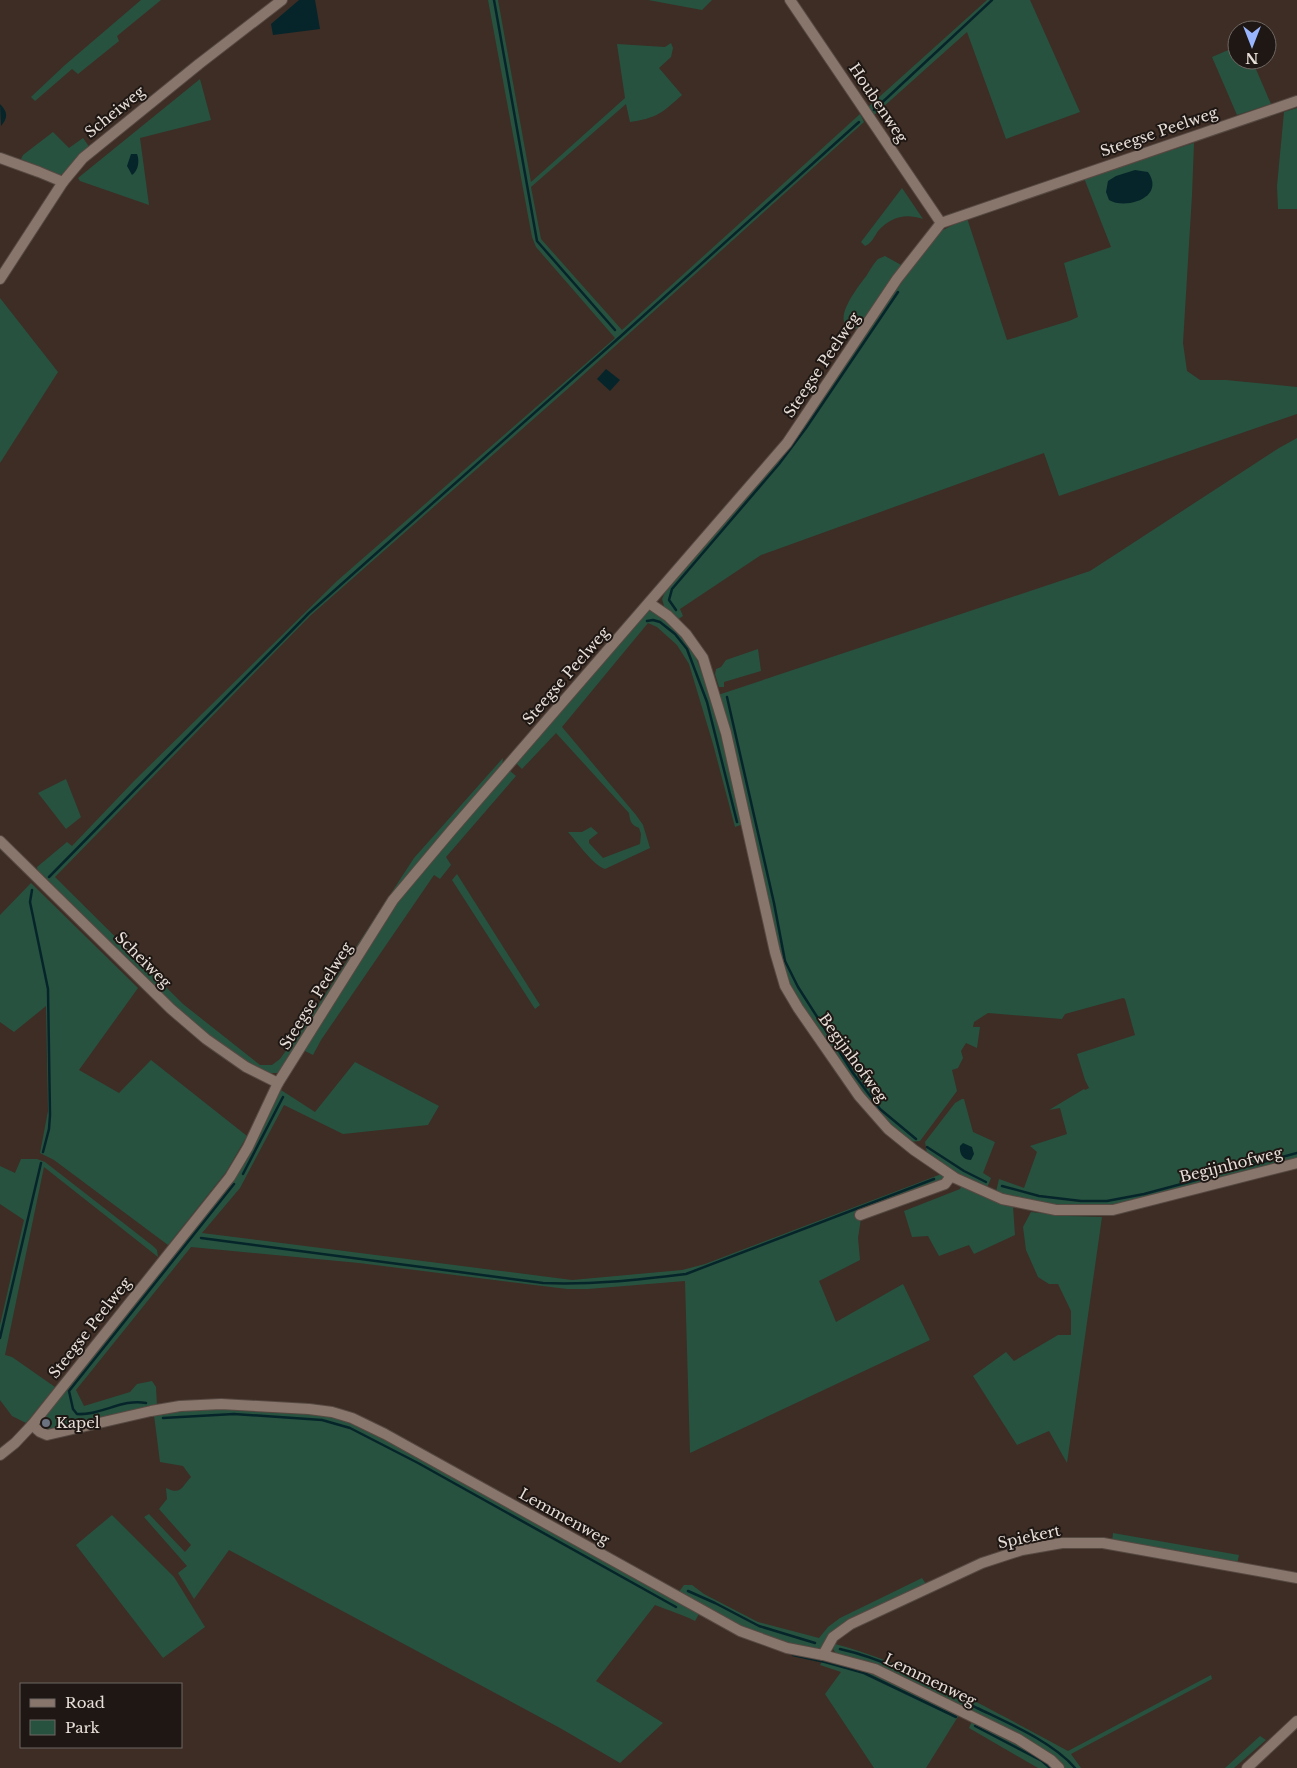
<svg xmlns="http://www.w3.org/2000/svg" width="1297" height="1768" font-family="'Libre Baskerville',serif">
<rect width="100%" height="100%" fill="#3d2d25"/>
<g fill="#27523f">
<polygon points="141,0 161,0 117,36 119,41 78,74 72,69 35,101 31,97 65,65"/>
<path d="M488,0H498L531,182L625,98L617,44L665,47L671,43L673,48L671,57L659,68L682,95C662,113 657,118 630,122L626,104L531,187L541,239L622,330L860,114L864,122L572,385L310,616L55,877L183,1004L260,1065H272L280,1059L309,1019L414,858L503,758L502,767L429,850L289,1063L277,1073H266L219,1045L173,1006L44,876L38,872L37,867L67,842L72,846L135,780L337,581L615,338L536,247L532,237Z"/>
<polygon points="648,0 712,0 702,10"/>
<polygon points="987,0 1030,0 1080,112 1006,139 967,32 873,116 867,108"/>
<polygon points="1233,48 1237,49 1237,60 1252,60 1271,104 1237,115 1212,57"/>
<polygon points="200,79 211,120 140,138 149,205 80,181 78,178"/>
<polygon points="1297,108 1297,209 1278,209 1277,186 1284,112"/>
<polygon points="53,132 69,148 83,138 90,148 66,172 59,176 21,159 23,155"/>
<polygon points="1194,143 1192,195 1183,343 1187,371 1200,380 1226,380 1297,387 1297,414 1059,496 1044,453 761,555 680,609 683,616 677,620 665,609 662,599 667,588 771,468 905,274 941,231 967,218 1007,340 1069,321 1078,317 1064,263 1111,247 1084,178"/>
<path d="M902,188L923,219C905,213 891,217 878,231C874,237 872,243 865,246L861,242Z"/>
<path d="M885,256L903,266L858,329C825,328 858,287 867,275C870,270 874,263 878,259C880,258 883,257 885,256Z"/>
<polygon points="0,298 58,372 0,463"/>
<polygon points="1297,438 1297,1162 1151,1198 1104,1206 1060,1207 1020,1199 996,1192 999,1179 1024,1188 1037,1152 1030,1146 1067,1134 1060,1108 1049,1110 1084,1089 1085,1090 1089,1088 1085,1080 1077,1054 1135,1035 1125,999 1123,998 1065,1014 1062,1019 988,1013 974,1022 973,1027 980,1027 977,1048 966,1043 961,1051 963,1058 958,1068 952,1070 957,1091 920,1141 909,1142 882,1120 819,1034 785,975 718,695 1090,571 1279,448"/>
<path d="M650,610L666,618L686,639L697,660L712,702L743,824L735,827L713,744L689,664L677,645L657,627L648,623L562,727L636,815L643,825L650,848L605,869C593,865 577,842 568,832H582L591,827L598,833L589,840V843L603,858L640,844L641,834L639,828C631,825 630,821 629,813L556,733L522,769L517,764L516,760L643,614Z"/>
<polygon points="758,649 761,671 724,682 724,687 719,687 715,674 716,669 721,667 726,660"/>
<polygon points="509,770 516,776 446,857 451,865 440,879 434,875 321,1040 313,1055 303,1050 412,880"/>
<polygon points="66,779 81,817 66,829 38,793"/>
<polygon points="457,874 540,1005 535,1009 452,880"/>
<polygon points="31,883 138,988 79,1070 119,1093 151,1060 247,1136 226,1172 168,1245 54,1160 40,1153 48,1111 46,1006 14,1032 0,1022 0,915"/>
<path d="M355,1062L439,1106L428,1125L343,1134L284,1105L240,1188L202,1233L572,1280L682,1270L705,1264L944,1173V1178L942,1183L862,1212L858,1238L860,1260L819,1281L836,1322L903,1284L930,1340L690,1453L685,1281L588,1289H567L359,1263L191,1247L76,1390L84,1406L130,1392L137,1384L152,1381L156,1387L157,1406L50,1431C43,1428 41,1427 42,1419L241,1167L281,1090L315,1112Z"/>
<polygon points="962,1099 964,1099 973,1132 995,1142 983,1173 991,1178 987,1188 954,1173 927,1153 925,1142 955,1103"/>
<polygon points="21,1159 37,1159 45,1162 153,1246 157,1250 158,1257 44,1167 5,1355 12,1357 55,1387 26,1423 12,1416 0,1400 0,1325 24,1220 0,1204 0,1166 15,1173"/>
<polygon points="961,1186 1013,1206 1015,1235 974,1254 969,1245 939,1256 928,1236 912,1237 904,1211 960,1189"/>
<polygon points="1031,1212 1069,1216 1102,1217 1067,1463 1049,1431 1017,1445 973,1376 1006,1352 1014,1361 1058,1335 1071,1335 1071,1311 1058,1284 1049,1284 1038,1277 1026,1250 1023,1227"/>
<path d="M269,1408L335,1416L381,1436L699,1614L695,1621C682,1614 669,1611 655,1605L596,1681L663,1723L620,1763L560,1728L229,1550L194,1599L178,1573L187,1566L144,1517L149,1514L185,1552L191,1545L159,1509L167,1499L166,1488C181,1495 181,1488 191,1477L183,1466L160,1462L154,1415L181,1410Z"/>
<polygon points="112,1515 174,1577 205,1627 163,1658 76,1545"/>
<polygon points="1113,1533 1239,1555 1237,1564 1112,1542"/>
<polygon points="922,1578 926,1584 826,1643 820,1649 814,1651 793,1646 742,1627 678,1593 684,1585 692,1585 704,1594 758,1622 819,1638 828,1627 840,1618"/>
<path d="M835,1644C917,1666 993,1711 1068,1751L1211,1675L1212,1679L1071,1754L1081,1768H1065L1048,1752L1019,1736L837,1655L833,1649Z"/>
<polygon points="824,1658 867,1671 959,1715 926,1768 874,1768 825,1694 841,1672 820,1665"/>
<polygon points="972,1721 1037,1755 1054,1768 1038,1768 969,1728"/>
<polygon points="1260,1736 1266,1740 1234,1768 1225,1768"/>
</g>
<g fill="#06252a">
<polygon points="299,0 315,0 320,29 273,35 271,24"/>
<path d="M0,104C8,112 8,118 1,126Z"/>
<path d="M131,154H137C140,161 138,171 132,175L127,166Z"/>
<path d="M1135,170L1148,172C1166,198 1125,210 1109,200L1106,192L1108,181L1116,176Z"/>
<polygon points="606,369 620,380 610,391 597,379"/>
<path d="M963,1143L972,1147L974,1154L971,1160C963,1160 959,1154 960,1146Z"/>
</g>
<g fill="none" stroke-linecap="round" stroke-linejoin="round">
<g stroke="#06252a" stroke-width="2.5">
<polyline points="494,0 537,241 615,330"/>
<polyline points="874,110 992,0"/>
<polyline points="676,610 669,600 672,589 779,464 806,428 898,292"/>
<polyline points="647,621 653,620 660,622 675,634 687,649 707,702 737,822"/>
<polyline points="727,697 774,903 785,961 798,987 853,1073 880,1109 916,1139"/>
<polyline points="49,877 309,613 621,336 859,122"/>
<polyline points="32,890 30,902 48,989 50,1115 49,1129 43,1152"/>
<polyline points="927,1147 964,1171 986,1182"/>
<polyline points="243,1174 283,1097"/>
<polyline points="1002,1186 1039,1196 1081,1201 1107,1201 1144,1194 1297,1153"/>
<path d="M201,1238L543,1283C591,1285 638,1280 686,1274L934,1179"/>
<polyline points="0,1338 41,1163"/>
<path d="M146,1403C123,1398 100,1416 77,1414L73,1409L69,1391L234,1184"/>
<polyline points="163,1418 234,1414 322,1420 350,1428 418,1463 676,1607"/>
<polyline points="688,1591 715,1603 759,1626 815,1643"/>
<path d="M840,1649C889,1660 933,1685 977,1708C1008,1723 1053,1742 1075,1768"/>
<polyline points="793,1655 825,1662 864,1673 956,1717"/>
<polyline points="975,1726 1042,1761 1050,1768"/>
</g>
<g stroke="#564942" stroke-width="12">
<g id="minor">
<polyline points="790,0 941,223"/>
<polyline points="0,158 39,172 63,182"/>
<polyline points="0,279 63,182 83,158 199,64 282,0"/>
<polyline points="649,603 668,616 686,634 703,658 726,733 775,952 785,986 798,1008 859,1096 888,1129 914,1150 955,1178 1002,1199 1056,1210 1113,1210 1297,1163"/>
<polyline points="0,841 171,1009 206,1039 246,1067 278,1083"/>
<polyline points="860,1215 945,1184 951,1176"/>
<polyline points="32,1425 40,1432 47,1435 151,1411 180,1406 221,1404 309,1409 332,1412 352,1418 385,1434 740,1631 787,1648 823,1655 875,1669 1018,1739 1051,1760 1059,1768"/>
<polyline points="0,1455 15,1443 32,1425 230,1177 248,1147 278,1083 393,900 451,831 787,443 897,279 941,223 1297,101"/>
<polyline points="823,1655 833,1637 851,1624 982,1563 1022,1550 1062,1543 1103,1543 1297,1578"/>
<polyline points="1247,1768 1297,1721"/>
</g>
</g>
<use href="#minor" stroke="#88766c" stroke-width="10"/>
</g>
<circle fill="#6b7280" stroke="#1e1713" stroke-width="2" cx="46" cy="1423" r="5"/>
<g text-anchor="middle" stroke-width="4" stroke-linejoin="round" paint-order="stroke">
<g font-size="15" fill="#e8ded8" stroke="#1e1713">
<text transform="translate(878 103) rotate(56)" y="5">Houbenweg</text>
<text transform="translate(115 112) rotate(-39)" y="5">Scheiweg</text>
<text transform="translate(1159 132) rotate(-19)" y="5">Steegse Peelweg</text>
<text transform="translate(822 365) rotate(-56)" y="5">Steegse Peelweg</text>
<text transform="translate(566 676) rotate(-49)" y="5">Steegse Peelweg</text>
<text transform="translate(143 960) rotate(45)" y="5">Scheiweg</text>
<text transform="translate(316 996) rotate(-58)" y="5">Steegse Peelweg</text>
<text transform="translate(853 1058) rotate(54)" y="5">Begijnhofweg</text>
<text transform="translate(1231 1165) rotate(-14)" y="5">Begijnhofweg</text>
<text transform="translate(90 1328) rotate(-52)" y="5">Steegse Peelweg</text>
<text transform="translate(564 1517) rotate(29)" y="5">Lemmenweg</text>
<text transform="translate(1029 1537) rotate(-12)" y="5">Spiekert</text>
<text transform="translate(930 1680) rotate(26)" y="5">Lemmenweg</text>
</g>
<g font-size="15" fill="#e8ded8" stroke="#1e1713" text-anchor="start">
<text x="56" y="1428">Kapel</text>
</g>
</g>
<rect x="20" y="1683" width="162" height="65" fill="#1e1713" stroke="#6f6762"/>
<rect x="30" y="1699" width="25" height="8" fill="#88766c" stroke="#6f6762"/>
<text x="65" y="1708" font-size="15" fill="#e8ded8">Road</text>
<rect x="30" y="1720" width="25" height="15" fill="#27523f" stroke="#6f6762"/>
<text x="65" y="1733" font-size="15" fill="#e8ded8">Park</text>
<g transform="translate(1252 45) rotate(180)"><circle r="24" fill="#1e1713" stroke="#6f6762"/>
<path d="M0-4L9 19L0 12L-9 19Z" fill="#99b5fd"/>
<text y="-8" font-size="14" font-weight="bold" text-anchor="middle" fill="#e8ded8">N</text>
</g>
</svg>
